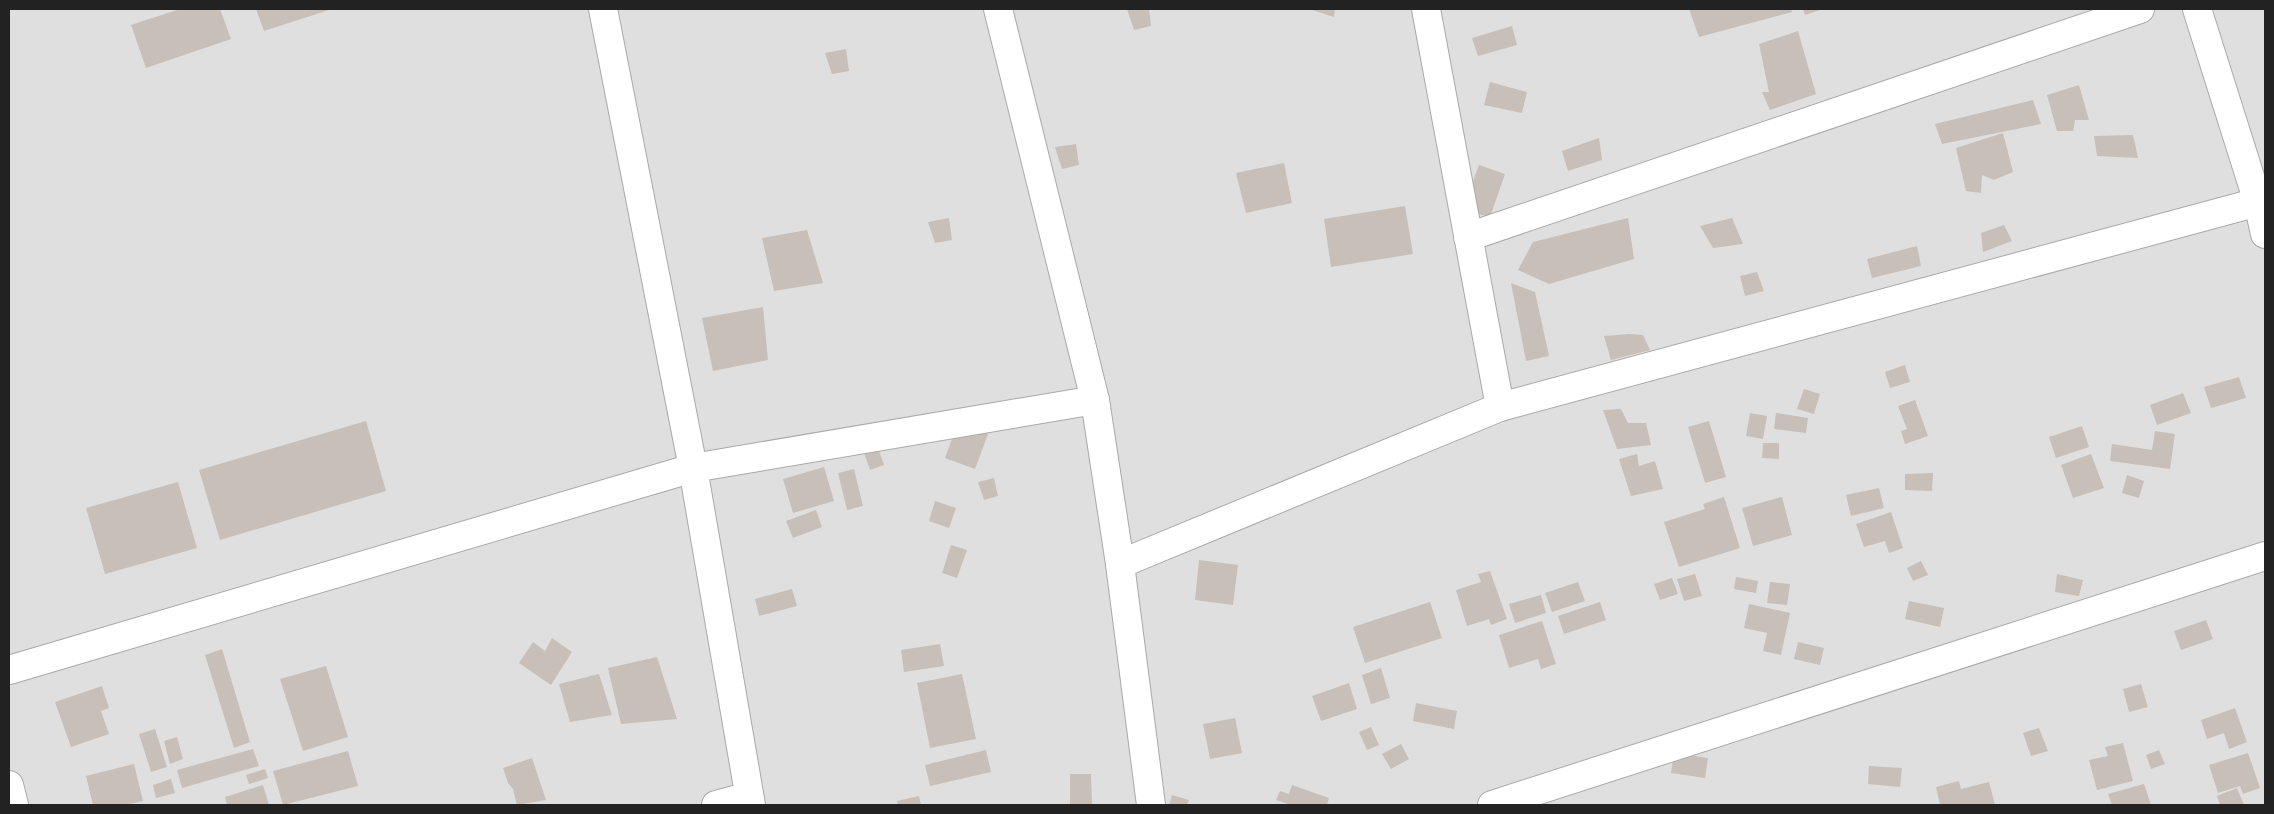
<svg xmlns="http://www.w3.org/2000/svg" width="2274" height="814" font-family="'Varela Round',sans-serif">
<rect width="100%" height="100%" fill="#f2efe9"/>
<rect fill="#e0dfdf" x="9" y="9" width="2256" height="796"/>
<g fill="#c7bfb8">
<polygon points="180,9 220,9 231,39 146,68 131,25"/>
<polygon points="256,9 332,9 264,31"/>
<polygon points="1127,9 1149,9 1151,26 1134,30"/>
<polygon points="1309,9 1335,9 1334,17"/>
<polygon points="1689,9 1791,9 1792,12 1699,37"/>
<polygon points="1803,9 1823,9 1805,15"/>
<polygon points="1512,26 1517,45 1478,56 1472,38"/>
<polygon points="1798,31 1816,94 1770,110 1762,92 1769,92 1759,44"/>
<polygon points="846,49 849,71 832,74 825,53"/>
<polygon points="1490,82 1527,92 1522,113 1484,105"/>
<polygon points="2079,85 2089,120 2075,120 2073,131 2057,131 2047,95"/>
<polygon points="2033,100 2041,124 1942,144 1935,124"/>
<polygon points="2003,133 2013,172 1994,180 1982,175 1981,193 1966,191 1956,148"/>
<polygon points="2133,135 2138,158 2097,156 2094,136"/>
<polygon points="1599,138 1602,160 1568,171 1562,151"/>
<polygon points="1076,144 1079,165 1062,169 1055,147"/>
<polygon points="1284,163 1292,203 1246,213 1236,173"/>
<polygon points="1479,165 1505,174 1490,217 1462,210"/>
<polygon points="1405,206 1413,254 1331,267 1324,219"/>
<polygon points="949,218 952,240 935,243 928,222"/>
<polygon points="1628,218 1634,259 1549,284 1518,270 1533,242"/>
<polygon points="1732,218 1743,244 1713,248 1700,226"/>
<polygon points="2004,225 2012,241 1983,252 1981,233"/>
<polygon points="807,230 823,283 774,291 762,238"/>
<polygon points="1917,246 1921,266 1872,278 1867,259"/>
<polygon points="1757,272 1764,291 1745,296 1740,276"/>
<polygon points="1511,283 1535,292 1549,356 1526,361"/>
<polygon points="763,307 768,360 713,371 702,318"/>
<polygon points="1629,334 1643,335 1650,350 1611,360 1604,336"/>
<polygon points="1905,365 1910,382 1890,388 1885,372"/>
<polygon points="2239,377 2246,398 2211,408 2204,387"/>
<polygon points="1804,389 1820,394 1814,414 1797,409"/>
<polygon points="2183,393 2191,413 2157,425 2150,405"/>
<polygon points="1915,400 1928,436 1905,444 1901,431 1907,429 1898,406"/>
<polygon points="1621,409 1628,423 1646,423 1651,445 1617,449 1603,410"/>
<polygon points="1750,413 1767,416 1763,439 1746,436"/>
<polygon points="1776,413 1808,418 1806,433 1774,429"/>
<polygon points="366,421 386,491 220,540 199,470"/>
<polygon points="1709,421 1726,477 1705,483 1688,427"/>
<polygon points="958,423 988,434 975,469 945,458"/>
<polygon points="2082,426 2089,447 2056,458 2049,437"/>
<polygon points="2155,431 2175,434 2170,469 2110,461 2112,444 2152,450"/>
<polygon points="1763,443 1779,443 1779,459 1762,458"/>
<polygon points="877,445 884,465 870,470 863,450"/>
<polygon points="1637,454 1639,466 1655,461 1663,489 1631,496 1619,459"/>
<polygon points="2091,454 2104,488 2073,498 2061,465"/>
<polygon points="824,467 834,501 793,513 783,479"/>
<polygon points="854,469 863,506 847,510 838,473"/>
<polygon points="1933,473 1932,491 1905,490 1905,474"/>
<polygon points="2127,475 2144,481 2139,498 2122,493"/>
<polygon points="994,478 998,496 984,500 978,482"/>
<polygon points="178,482 197,548 105,574 86,508"/>
<polygon points="1879,488 1884,508 1851,516 1846,495"/>
<polygon points="1724,497 1740,548 1679,567 1664,522 1705,509 1703,504"/>
<polygon points="1782,497 1792,535 1753,546 1742,508"/>
<polygon points="935,501 956,508 949,528 929,521"/>
<polygon points="816,510 822,527 793,538 786,521"/>
<polygon points="1891,512 1903,548 1889,553 1885,541 1864,547 1856,524"/>
<polygon points="951,545 967,550 957,578 942,573"/>
<polygon points="1199,560 1238,565 1233,605 1195,600"/>
<polygon points="1921,561 1928,575 1913,581 1907,568"/>
<polygon points="1490,571 1507,619 1491,625 1489,619 1467,626 1456,590 1481,582 1478,574"/>
<polygon points="1695,574 1702,596 1684,601 1677,579"/>
<polygon points="2057,574 2083,580 2079,596 2055,592"/>
<polygon points="1736,577 1758,581 1756,593 1734,589"/>
<polygon points="1672,578 1678,594 1660,600 1654,584"/>
<polygon points="1578,582 1585,601 1552,612 1545,593"/>
<polygon points="1770,582 1790,584 1787,605 1767,603"/>
<polygon points="792,589 797,606 759,616 755,599"/>
<polygon points="1541,595 1546,613 1515,623 1509,604"/>
<polygon points="1909,601 1944,608 1940,627 1905,619"/>
<polygon points="1430,602 1442,638 1365,663 1353,627"/>
<polygon points="1600,602 1606,620 1564,634 1558,616"/>
<polygon points="1749,604 1790,613 1781,655 1763,651 1767,633 1744,628"/>
<polygon points="2206,620 2213,639 2181,650 2174,631"/>
<polygon points="1542,621 1556,664 1541,669 1538,659 1509,668 1499,635"/>
<polygon points="552,638 572,652 551,685 519,663 533,642 545,651"/>
<polygon points="1798,642 1824,648 1820,665 1794,659"/>
<polygon points="940,644 944,666 904,672 901,650"/>
<polygon points="222,649 250,742 234,748 205,655"/>
<polygon points="657,657 677,719 621,724 608,668"/>
<polygon points="326,666 348,737 303,751 280,679"/>
<polygon points="1381,668 1390,698 1371,704 1362,675"/>
<polygon points="599,674 612,715 570,722 559,684"/>
<polygon points="962,674 976,739 930,748 917,683"/>
<polygon points="1349,683 1357,709 1321,721 1312,696"/>
<polygon points="2141,684 2148,707 2129,712 2123,689"/>
<polygon points="102,686 109,708 101,711 109,734 71,747 55,702"/>
<polygon points="1416,703 1457,711 1454,729 1413,721"/>
<polygon points="2235,708 2247,742 2229,749 2224,733 2207,739 2201,720"/>
<polygon points="1235,718 1242,753 1210,759 1203,724"/>
<polygon points="1371,727 1379,745 1367,750 1359,732"/>
<polygon points="2039,728 2048,751 2031,756 2023,733"/>
<polygon points="155,729 167,767 151,772 139,734"/>
<polygon points="177,737 183,759 170,764 164,741"/>
<polygon points="2123,743 2133,781 2097,790 2089,760 2108,756 2105,747"/>
<polygon points="1401,744 1409,759 1391,769 1382,754"/>
<polygon points="253,749 259,766 182,788 177,770"/>
<polygon points="986,750 991,772 930,786 925,765"/>
<polygon points="2159,750 2165,764 2151,769 2146,755"/>
<polygon points="348,751 358,786 283,805 273,771"/>
<polygon points="1674,753 1708,758 1705,778 1671,773"/>
<polygon points="2248,753 2260,788 2243,794 2240,786 2218,793 2209,765"/>
<polygon points="532,758 546,800 517,805 513,789 508,783 503,768"/>
<polygon points="134,764 143,801 126,805 93,805 86,776"/>
<polygon points="1869,766 1902,768 1900,787 1868,784"/>
<polygon points="265,769 268,778 249,784 246,775"/>
<polygon points="1070,774 1091,774 1092,804 1070,805"/>
<polygon points="171,779 175,793 156,798 153,785"/>
<polygon points="1959,781 1961,789 1989,782 1995,805 1940,805 1936,787"/>
<polygon points="2144,784 2151,805 2112,805 2108,794"/>
<polygon points="263,785 269,805 227,805 225,797"/>
<polygon points="1292,785 1329,798 1327,805 1291,805 1276,800 1280,791 1289,794"/>
<polygon points="2237,788 2244,805 2220,805 2217,796"/>
<polygon points="1172,795 1189,800 1187,805 1169,805"/>
<polygon points="919,796 921,805 898,805 897,801"/>
</g>
<g fill="none" stroke-linecap="round" stroke-linejoin="round">
<g stroke="#a9a9a9" stroke-width="30">
<g id="minor">
<polyline points="603,9 693,468 751,805"/>
<polyline points="998,9 1095,400 1120,564 1151,805"/>
<polyline points="1426,9 1500,407"/>
<polyline points="2197,9 2258,202 2265,234"/>
<polyline points="1468,237 2140,9"/>
<polyline points="1120,564 1500,407 2258,202"/>
<polyline points="9,670 693,468 1095,400"/>
<polyline points="9,785 14,805"/>
<polyline points="716,805 749,796"/>
<polyline points="1492,805 2265,556"/>
</g>
</g>
<use href="#minor" stroke="#fff" stroke-width="28"/>
</g>
<rect width="2274" height="814" fill="none" stroke="#222222" stroke-width="20"/>
</svg>
